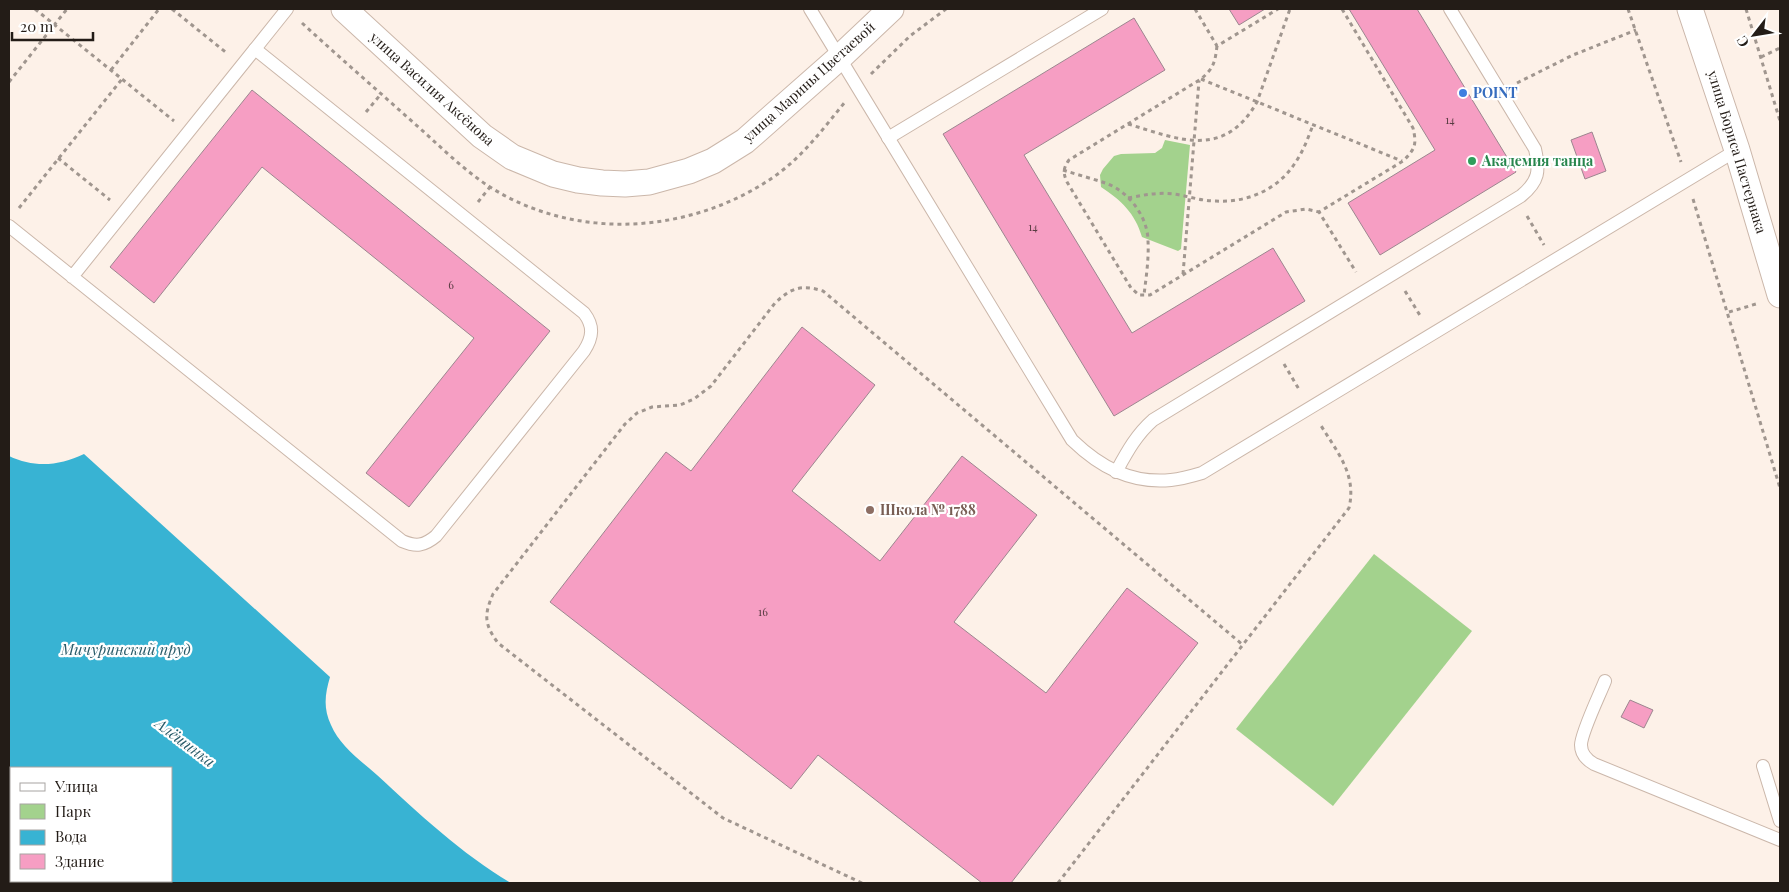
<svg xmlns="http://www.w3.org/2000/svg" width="1789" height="892" font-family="'Playfair Display',serif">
<rect width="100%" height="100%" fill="#fdf1e8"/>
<g fill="#a3d28d">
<path d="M1165,140L1190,145L1181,249L1178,251L1142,237C1135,213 1121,200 1101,187L1100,175L1103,169L1114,156L1121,154L1155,153L1162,148Z"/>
<polygon points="1374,554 1472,631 1333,806 1236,729"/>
</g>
<path fill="#38b3d3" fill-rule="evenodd" d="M84,454L330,677C325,694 323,708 331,725C340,746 361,761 377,775C418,813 463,855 511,883H9V456C34,468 59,466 84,454ZM11,768H171V881H11Z"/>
<g fill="#f69ec3" stroke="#9c868f">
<polygon points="1229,9 1265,9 1239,25"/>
<polygon points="1349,9 1417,9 1516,172 1380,255 1348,203 1435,150"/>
<polygon points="1134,18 1165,70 1024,155 1036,175 1132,333 1273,248 1305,301 1114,416 943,134"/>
<polygon points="252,90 550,331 409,507 366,473 474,338 262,167 154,303 110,267"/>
<polygon points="1592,132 1606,171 1585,179 1571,140"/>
<polygon points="802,327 875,385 792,491 880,561 962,456 1037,515 954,622 1046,693 1127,588 1198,643 1011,883 982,883 818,755 791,789 550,602 666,452 691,471"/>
<polygon points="1630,700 1653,710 1644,728 1621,717"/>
</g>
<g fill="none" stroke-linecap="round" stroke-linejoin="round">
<g stroke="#cbb7aa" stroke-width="14">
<g id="service">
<path d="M810,9L1072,440C1100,467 1131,484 1171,480C1181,479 1192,476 1202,473L1737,150"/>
<polyline points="255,49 287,9"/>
<polyline points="888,138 1102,9"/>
<path d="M9,226L402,541C416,547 424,546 436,536L584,351C593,337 594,326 584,313L255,49L72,277"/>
<path d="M1116,472C1127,452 1136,435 1153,420L1521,196C1539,181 1540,171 1535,149L1450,9"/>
<path d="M1605,681C1600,694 1581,733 1581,745C1581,754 1587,760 1594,764L1780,840"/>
<polyline points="1763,766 1780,821"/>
</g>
</g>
<g stroke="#cbb7aa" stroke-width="27">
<g id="minor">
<polyline points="344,9 482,136 512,157 553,174 578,180 602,183 625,184 649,182 689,171 713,161 745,141 839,58 891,9"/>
<polyline points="1690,9 1737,150 1780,295"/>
</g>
</g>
<g stroke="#a0968f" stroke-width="3" stroke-dasharray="4 4" stroke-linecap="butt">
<polyline points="35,9 174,121"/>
<polyline points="172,9 228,54"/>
<polyline points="1195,9 1217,46 1278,9"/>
<path d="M1342,9L1413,128C1417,145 1415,149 1403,161L1319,212L1356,272"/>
<polyline points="1628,9 1681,162"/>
<polyline points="1746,9 1780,121"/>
<path d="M302,23C339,57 377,90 415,124C439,145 462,169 490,187C577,242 692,234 775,176C803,156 823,129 845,102"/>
<path d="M1217,46C1215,62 1214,68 1201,79L1069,160C1063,168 1063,173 1067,182L1131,288L1139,295H1150L1286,212L1306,209L1319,212"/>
<polyline points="1761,57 1780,48"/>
<polyline points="111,70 159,9"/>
<polyline points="871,74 910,36 946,9"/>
<polyline points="1201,79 1402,161"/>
<polyline points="9,82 67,9"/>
<polyline points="1517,83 1573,55 1636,30"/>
<polyline points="366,112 381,94"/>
<path d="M1128,124C1178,139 1224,160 1257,102L1290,9"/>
<polyline points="58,158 110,200"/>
<path d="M1063,170C1078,175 1094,179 1108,184C1130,193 1148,218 1148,241C1149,259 1146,278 1144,295"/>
<path d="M1128,198C1144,195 1158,192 1174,194C1188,196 1201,201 1216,201C1246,203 1278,190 1295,163C1303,152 1308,138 1313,125"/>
<polyline points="1693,199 1780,488"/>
<polyline points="478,202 490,187"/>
<polyline points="19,208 122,79"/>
<polyline points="1527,216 1544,245"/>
<polyline points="1183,274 1199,81"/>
<polyline points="1405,291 1421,317"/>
<polyline points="1729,312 1756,304"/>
<polyline points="1284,364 1300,391"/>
<path d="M862,883L723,818L498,643C484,624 484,615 493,594L625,424L637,413L652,407L680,405L694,399L711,386L775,303C791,288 801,284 823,291L1243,645"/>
<path d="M1058,883L1349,508C1357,474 1337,452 1320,424"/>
</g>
<use href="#service" stroke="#fff" stroke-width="12"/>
<use href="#minor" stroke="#fff" stroke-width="25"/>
</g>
<circle fill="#3f7fe0" stroke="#fff" stroke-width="2" cx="1463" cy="93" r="5"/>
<circle fill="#2e9e5b" stroke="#fff" stroke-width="2" cx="1472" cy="161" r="5"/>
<circle fill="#8d6e63" stroke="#fff" stroke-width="2" cx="870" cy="510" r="5"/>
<g text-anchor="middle" stroke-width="4.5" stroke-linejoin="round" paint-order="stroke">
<g font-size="11" fill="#583c42">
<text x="1450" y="124">14</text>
<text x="1033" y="231">14</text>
<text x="451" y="289">6</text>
<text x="763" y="616">16</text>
</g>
<g font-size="14" fill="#231c17" stroke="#fff">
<text transform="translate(809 82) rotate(-42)" y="5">улица Марины Цветаевой</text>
<text transform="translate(432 89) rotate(42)" y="5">улица Василия Аксёнова</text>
<text transform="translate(1737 152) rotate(73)" y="5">улица Бориса Пастернака</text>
</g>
<g font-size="14" font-weight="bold" fill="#366cbe" stroke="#fff" text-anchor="start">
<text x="1473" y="98">POINT</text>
</g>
<g font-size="14" font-weight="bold" fill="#27864d" stroke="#fff" text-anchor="start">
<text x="1482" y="166">Академия танца</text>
</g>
<g font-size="14" font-weight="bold" fill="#785e54" stroke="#fff" text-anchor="start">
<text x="880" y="515">Школа № 1788</text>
</g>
<g font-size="15" font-style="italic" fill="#2a5c6a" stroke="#fff">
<text x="126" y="655">Мичуринский пруд</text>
<text transform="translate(185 743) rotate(37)" y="5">Алёшинка</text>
</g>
</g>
<rect width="1789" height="892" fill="none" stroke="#231c17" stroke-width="20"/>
<rect x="10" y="767" width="162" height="115" fill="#ffffff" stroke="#a7a4a2"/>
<rect x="20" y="783" width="25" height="8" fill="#ffffff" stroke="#a7a4a2"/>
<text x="55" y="792" font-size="15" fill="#231c17">Улица</text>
<rect x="20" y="804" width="25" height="15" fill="#a3d28d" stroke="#a7a4a2"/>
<text x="55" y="817" font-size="15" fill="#231c17">Парк</text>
<rect x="20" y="830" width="25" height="15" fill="#38b3d3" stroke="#a7a4a2"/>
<text x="55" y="842" font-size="15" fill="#231c17">Вода</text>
<rect x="20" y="854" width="25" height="15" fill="#f69ec3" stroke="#a7a4a2"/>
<text x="55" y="867" font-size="15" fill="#231c17">Здание</text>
<g transform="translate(1754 35) rotate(239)" stroke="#ffffff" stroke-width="4" paint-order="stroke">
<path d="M0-4L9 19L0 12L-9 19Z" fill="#231c17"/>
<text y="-8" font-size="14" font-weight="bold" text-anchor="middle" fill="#231c17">С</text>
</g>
<path d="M12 32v8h81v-8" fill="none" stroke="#231c17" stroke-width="2.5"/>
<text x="20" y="32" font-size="15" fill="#231c17" stroke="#ffffff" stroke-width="4" paint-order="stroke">20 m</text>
</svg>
